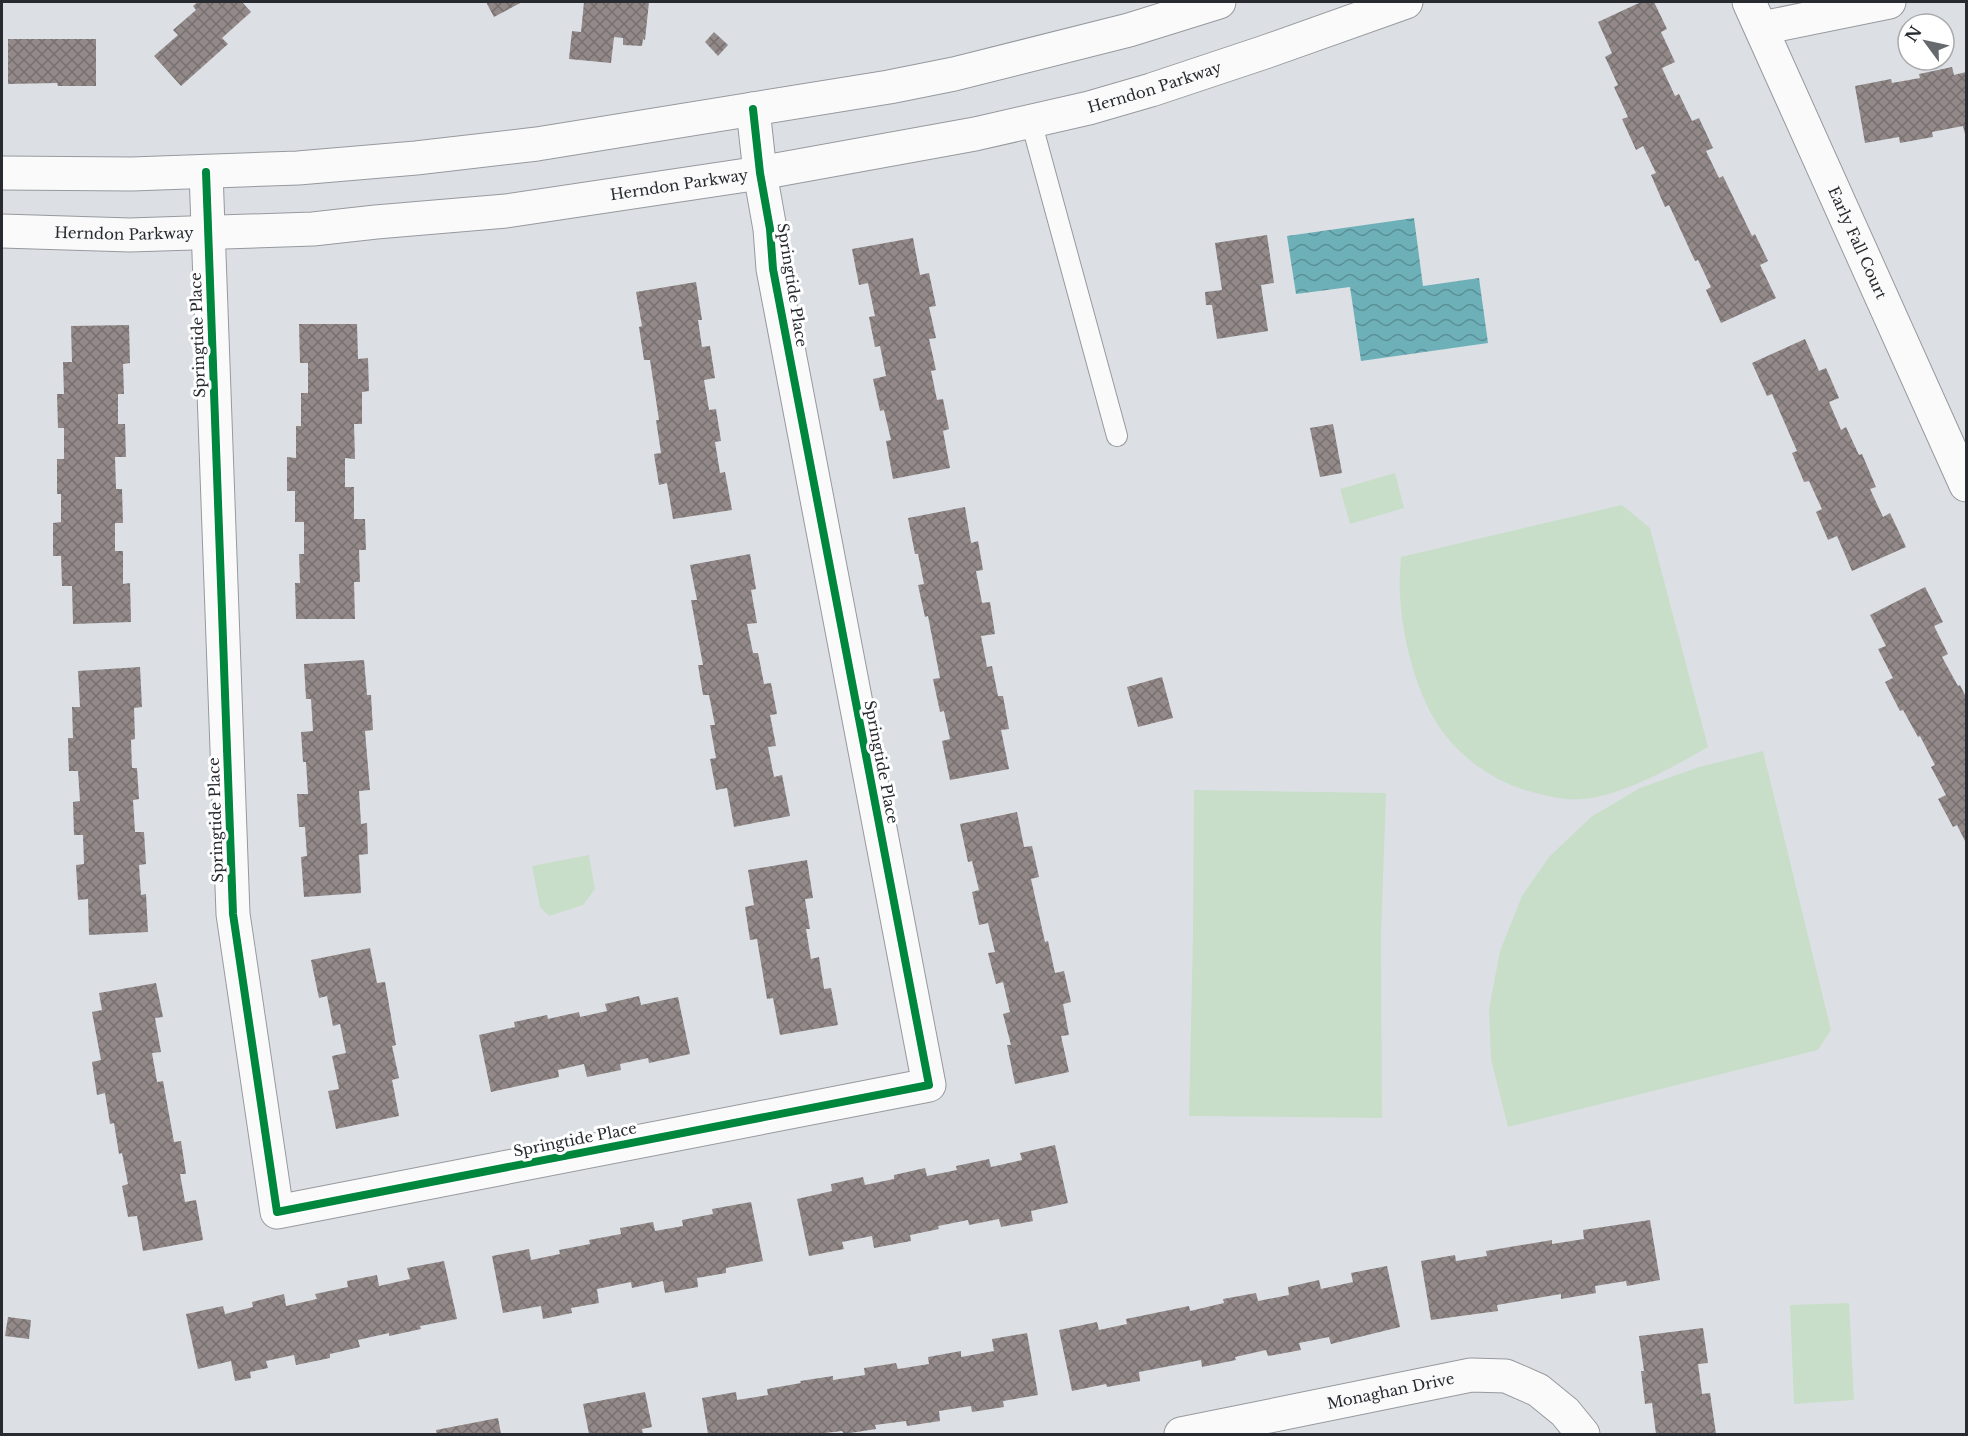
<svg xmlns="http://www.w3.org/2000/svg" width="1968" height="1436" font-family="'Libre Baskerville',serif">
<defs>
<pattern id="water-waves" width="16" height="10" patternUnits="userSpaceOnUse" patternTransform="scale(1.5)"><rect width="16" height="10" fill="#6db0b8"/><path d="M0 5q4-4 8 0t8 0" fill="none" stroke="#5a8f96"/></pattern>
<pattern id="building-cross-hatch" width="8" height="8" patternUnits="userSpaceOnUse" patternTransform="scale(1.5)"><rect width="8" height="8" fill="#928988"/><path d="M0 0l8 8M0 8l8-8" fill="none" stroke="#777070"/></pattern>
</defs>
<rect width="100%" height="100%" fill="#dce0e5"/>
<g fill="#c8dec8">
<polygon points="1395,473 1404,508 1350,524 1340,489"/>
<path d="M1622,505L1650,528L1708,747C1675,766 1620,797 1582,799C1566,801 1548,796 1532,792C1500,784 1467,763 1446,736C1417,700 1402,639 1400,594C1399,582 1400,569 1401,557Z"/>
<polygon points="1763,751 1831,1030 1818,1050 1508,1127 1491,1059 1489,1009 1500,951 1522,896 1549,857 1591,817 1640,788 1699,767"/>
<polygon points="1194,790 1386,793 1381,937 1382,1118 1189,1116 1193,932"/>
<polygon points="589,855 595,889 583,905 549,916 540,907 532,866"/>
<polygon points="1849,1303 1854,1400 1794,1404 1790,1305"/>
</g>
<polygon fill="url(#water-waves)" points="1414,218 1423,286 1479,278 1488,343 1361,361 1350,287 1296,294 1287,236"/>
<g fill="url(#building-cross-hatch)">
<polygon points="198,2 242,2 251,12 222,38 228,44 181,86 154,56 178,35 173,30 196,10 193,6"/>
<polygon points="486,2 522,2 494,17"/>
<polygon points="584,2 649,2 645,40 643,39 642,46 623,45 623,38 614,37 611,63 569,59 572,31 581,32"/>
<polygon points="1641,2 1654,2 1667,29 1661,32 1675,62 1662,68 1675,96 1679,94 1692,121 1699,118 1713,148 1706,151 1719,178 1723,176 1752,236 1755,234 1768,261 1760,265 1776,298 1721,323 1706,290 1711,287 1698,260 1695,261 1669,205 1665,207 1651,175 1656,173 1643,146 1636,150 1622,119 1628,117 1614,87 1618,85 1605,57 1612,53 1598,22"/>
<polygon points="714,32 728,45 718,56 705,42"/>
<polygon points="8,39 96,39 96,86 58,86 57,83 8,84"/>
<polygon points="1952,67 1954,75 1966,72 1966,138 1963,126 1932,132 1933,137 1900,143 1899,137 1865,143 1855,86 1891,79 1892,83 1920,78 1919,74"/>
<polygon points="1267,235 1274,283 1261,285 1268,331 1217,339 1212,305 1206,305 1205,292 1222,290 1215,243"/>
<polygon points="913,238 920,275 929,273 936,306 929,307 936,338 929,339 936,370 931,371 937,400 943,399 949,429 943,431 950,468 893,479 886,441 891,440 884,410 880,411 873,379 886,376 880,346 875,347 869,317 875,316 868,283 859,285 852,249"/>
<polygon points="696,282 702,320 698,320 702,347 710,346 715,378 704,380 709,410 716,409 721,441 715,442 720,473 725,472 732,510 673,519 667,483 659,485 654,454 661,453 656,420 659,420 650,360 644,360 639,327 642,326 636,292"/>
<polygon points="299,324 357,324 358,359 368,358 369,391 362,392 362,424 354,424 355,459 345,458 345,487 354,487 354,519 365,519 366,550 359,550 360,582 354,582 355,619 296,619 295,583 300,583 299,554 304,554 304,522 295,522 295,491 287,491 287,457 296,458 296,426 301,426 301,393 308,393 308,363 300,363"/>
<polygon points="129,325 130,363 123,364 124,394 118,394 118,424 125,424 126,457 115,457 116,489 122,489 123,523 115,523 115,551 123,551 123,584 130,583 131,622 73,624 72,586 62,586 61,556 53,556 53,523 61,522 61,494 57,494 57,459 64,459 64,428 58,428 57,394 64,394 63,362 72,362 71,326"/>
<polygon points="1805,339 1819,371 1826,368 1839,398 1829,402 1841,430 1846,427 1859,455 1862,454 1876,487 1870,489 1883,517 1890,513 1906,547 1852,571 1837,536 1828,540 1816,512 1822,509 1809,481 1804,482 1792,453 1797,451 1772,394 1767,396 1752,363"/>
<polygon points="1333,424 1342,473 1320,477 1310,428"/>
<polygon points="965,507 971,543 978,541 983,570 976,571 982,603 990,602 995,634 981,636 987,667 992,666 998,696 1003,696 1009,729 1001,730 1009,769 950,780 942,741 950,739 944,711 940,712 933,679 940,678 928,616 925,617 918,585 924,584 918,554 915,554 908,518"/>
<polygon points="750,554 756,589 751,590 757,623 747,624 753,653 758,653 764,684 771,683 777,714 770,715 776,746 768,747 774,777 782,775 790,816 734,827 727,788 716,790 710,759 716,758 710,725 715,725 709,695 703,695 698,665 703,665 691,600 697,600 690,565"/>
<polygon points="1925,587 1943,622 1934,626 1948,654 1942,657 1958,686 1960,685 1966,697 1966,843 1957,825 1953,827 1938,799 1946,795 1931,767 1935,765 1920,736 1918,737 1903,710 1900,711 1885,682 1893,678 1878,649 1886,646 1870,615"/>
<polygon points="364,660 367,695 371,695 373,730 365,731 370,790 359,791 361,824 367,823 368,854 359,855 361,893 304,897 301,857 307,856 305,827 299,827 297,794 308,794 306,762 303,762 301,732 313,731 311,699 306,699 304,664"/>
<polygon points="140,667 142,707 134,708 135,739 131,740 132,768 137,768 139,799 133,800 135,832 144,832 146,864 139,865 141,895 146,894 148,932 89,935 88,899 78,900 76,865 84,864 83,835 74,835 73,802 80,801 78,771 69,771 68,738 73,738 72,707 80,707 78,671"/>
<polygon points="1162,677 1173,718 1138,727 1127,687"/>
<polygon points="1017,812 1024,847 1032,846 1039,877 1031,879 1045,942 1048,941 1055,973 1064,971 1071,1002 1063,1004 1069,1035 1061,1036 1069,1072 1015,1084 1007,1045 1011,1045 1003,1014 1010,1012 1003,982 996,984 988,953 995,952 988,923 979,925 972,892 979,890 972,861 968,862 960,824"/>
<polygon points="807,860 813,898 805,899 810,929 806,929 811,959 819,957 824,989 831,988 838,1025 780,1035 773,998 767,999 757,939 750,940 745,907 754,905 748,870"/>
<polygon points="370,948 377,983 385,982 396,1045 392,1046 399,1078 392,1080 399,1116 336,1129 328,1091 339,1089 332,1056 346,1053 340,1024 333,1026 327,996 319,998 311,960"/>
<polygon points="156,983 163,1017 155,1018 161,1052 152,1053 157,1082 163,1081 174,1142 181,1141 186,1174 180,1174 185,1202 196,1200 203,1240 143,1251 137,1216 128,1217 122,1186 128,1184 122,1153 119,1154 114,1123 110,1124 105,1093 97,1095 92,1062 101,1060 92,1012 102,1010 99,993"/>
<polygon points="639,996 641,1005 678,997 690,1054 649,1063 648,1058 620,1064 621,1070 587,1077 584,1064 558,1070 559,1077 491,1092 479,1035 515,1027 514,1022 547,1015 548,1019 579,1012 580,1017 607,1011 605,1004"/>
<polygon points="1055,1145 1068,1203 1031,1211 1033,1221 1001,1227 999,1219 969,1225 968,1220 938,1226 939,1229 910,1235 911,1241 874,1248 872,1236 842,1242 844,1249 809,1256 797,1199 832,1191 831,1184 863,1177 865,1185 894,1179 894,1175 925,1168 927,1176 957,1170 956,1166 989,1159 991,1167 1022,1160 1020,1153"/>
<polygon points="751,1202 763,1261 726,1268 726,1273 697,1278 698,1287 665,1293 663,1281 632,1288 631,1282 597,1289 599,1303 571,1308 572,1313 543,1319 541,1306 503,1313 492,1256 529,1249 531,1260 560,1254 559,1250 590,1244 589,1240 621,1234 620,1228 653,1222 655,1231 683,1226 682,1220 713,1214 712,1209"/>
<polygon points="1650,1220 1660,1280 1627,1286 1626,1281 1595,1286 1596,1293 1561,1299 1561,1294 1497,1305 1498,1311 1431,1320 1421,1261 1455,1255 1456,1261 1487,1256 1486,1251 1552,1240 1552,1244 1584,1239 1583,1230"/>
<polygon points="444,1261 457,1319 420,1326 421,1329 389,1336 389,1333 358,1340 360,1347 330,1354 330,1358 296,1365 294,1355 266,1361 268,1368 250,1372 251,1378 235,1381 231,1361 198,1369 186,1314 223,1306 225,1314 253,1307 252,1302 284,1294 286,1306 317,1299 315,1294 348,1287 347,1281 377,1275 379,1286 410,1279 407,1268"/>
<polygon points="1387,1266 1400,1327 1331,1344 1329,1337 1299,1343 1301,1350 1268,1356 1266,1350 1235,1357 1236,1360 1202,1367 1201,1360 1139,1372 1140,1381 1107,1387 1106,1384 1072,1391 1059,1330 1097,1322 1099,1330 1127,1324 1126,1319 1189,1306 1190,1311 1224,1303 1223,1299 1256,1293 1258,1301 1289,1295 1288,1287 1319,1280 1321,1289 1353,1282 1351,1273"/>
<polygon points="8,1317 31,1320 29,1339 5,1336"/>
<polygon points="1703,1328 1708,1363 1698,1364 1702,1394 1710,1393 1716,1434 1656,1434 1652,1403 1645,1404 1641,1371 1644,1371 1639,1336"/>
<polygon points="1027,1333 1038,1395 1003,1401 1004,1407 972,1412 971,1406 939,1411 940,1421 907,1426 906,1421 875,1425 876,1429 844,1434 842,1431 817,1434 708,1434 702,1398 736,1392 737,1400 768,1395 767,1389 801,1383 800,1381 833,1376 833,1380 865,1375 864,1368 896,1363 898,1369 929,1364 928,1357 961,1351 961,1357 994,1351 992,1339"/>
<polygon points="645,1392 652,1427 642,1429 643,1434 589,1434 583,1404"/>
<polygon points="498,1418 501,1434 437,1434 436,1430"/>
</g>
<g fill="none" stroke-linecap="round" stroke-linejoin="round">
<g stroke="#96999d" stroke-width="22">
<polyline id="lane" points="1031,121 1117,436"/>
</g>
<g stroke="#96999d" stroke-width="35">
<g id="street">
<path id="s1" d="M1749,2L1966,485"/>
<polyline points="1762,28 1889,2"/>
<polyline points="206,172 233,914 277,1212 929,1085 773,269 770,229 760,173 753,109"/>
<path id="s2" d="M1181,1434L1471,1375L1506,1376L1538,1390L1565,1412L1583,1434"/>
</g>
</g>
<g stroke="#96999d" stroke-width="35">
<g id="secondary">
<polyline points="2,173 132,174 298,168 416,158 537,144 889,87 954,74 1129,30 1219,2"/>
<path id="s3" d="M2,231L130,235L313,229L376,222L506,211L760,173L975,134L1089,108L1151,90L1265,52L1406,2"/>
</g>
</g>
<use href="#lane" stroke="#fafafb" stroke-width="20"/>
<use href="#street" stroke="#fafafb" stroke-width="33"/>
<use href="#secondary" stroke="#fafafb" stroke-width="33"/>
<g stroke="#fff" stroke-width="11">
<polyline id="cycleway" points="206,172 233,914 277,1212 929,1085 773,269 770,229 760,173 753,109"/>
</g>
<use href="#cycleway" stroke="#00873e" stroke-width="8"/>
</g>
<g text-anchor="middle" stroke-width="6" stroke-linejoin="round" paint-order="stroke">
<g font-size="15" fill="#272a2e" stroke="#fff">
<text dy="5" stroke="none"><textPath href="#s3" startOffset="1166">Herndon Parkway</textPath></text>
<text dy="5" stroke="none"><textPath href="#s3" startOffset="680">Herndon Parkway</textPath></text>
<text dy="5" stroke="none"><textPath href="#s3" startOffset="122">Herndon Parkway</textPath></text>
<text dy="5" stroke="none"><textPath href="#s1" startOffset="264">Early Fall Court</textPath></text>
<text transform="translate(792 285) rotate(81)" y="5">Springtide Place</text>
<text transform="translate(198 335) rotate(-92)" y="5">Springtide Place</text>
<text transform="translate(881 762) rotate(79)" y="5">Springtide Place</text>
<text transform="translate(216 820) rotate(-92)" y="5">Springtide Place</text>
<text transform="translate(575 1140) rotate(-11)" y="5">Springtide Place</text>
<text dy="5" stroke="none"><textPath href="#s2" startOffset="214">Monaghan Drive</textPath></text>
</g>
</g>
<rect width="1968" height="1436" fill="none" stroke="#272a2e" stroke-width="6"/>
<g transform="translate(1926 42) rotate(303)"><circle r="28" fill="#ffffff" stroke="#a9aaab" stroke-width="1.5"/>
<path d="M0-4.5L10 22L0 15L-10 22Z" fill="#666a6e"/>
<text y="-9" font-size="16" font-weight="bold" text-anchor="middle" fill="#272a2e">N</text>
</g>
</svg>
